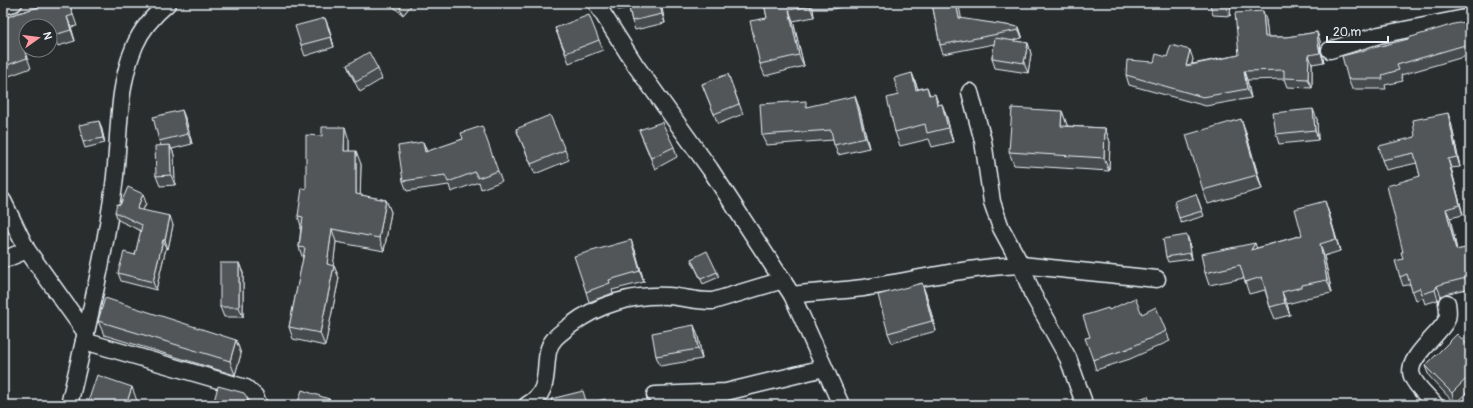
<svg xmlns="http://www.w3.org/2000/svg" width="1473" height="408" font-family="Pangolin,sans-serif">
<rect width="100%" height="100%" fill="#2a2d2e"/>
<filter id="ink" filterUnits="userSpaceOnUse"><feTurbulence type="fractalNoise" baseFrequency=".025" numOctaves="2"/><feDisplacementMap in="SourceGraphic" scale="8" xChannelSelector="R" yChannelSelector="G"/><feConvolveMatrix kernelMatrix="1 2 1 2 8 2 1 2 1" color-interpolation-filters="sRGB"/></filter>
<g filter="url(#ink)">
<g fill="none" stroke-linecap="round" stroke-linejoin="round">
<g stroke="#e8f1f8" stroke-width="19">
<g id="minor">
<polyline points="596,3 636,66 710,169 792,295 841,405"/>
<polyline points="3,6 14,3"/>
<polyline points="1330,50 1379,35 1470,17"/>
<polyline points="970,92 983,141 992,202 1001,228 1021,265 1032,293 1068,358 1083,400 1084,405"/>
<polyline points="3,201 27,250 86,333"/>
<polyline points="3,260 27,250"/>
<path d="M792,295C816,292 840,291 863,288C915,280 968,267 1021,265L1157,279"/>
<polyline points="84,341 246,388 255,396 259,405"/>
<polyline points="655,395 726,392 824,368"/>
<path d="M69,405C86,333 104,259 114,185C120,139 116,89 135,45C142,28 154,15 168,3"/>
<path d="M527,405C550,393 544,373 548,352C550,339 562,332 571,325C598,304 634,294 668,296C683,297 698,302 713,301L783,280"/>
<path d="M1435,405C1428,396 1416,387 1412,376C1405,359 1439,335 1446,321C1449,316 1448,309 1447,303"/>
</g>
</g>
<use href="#minor" stroke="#2a2d2e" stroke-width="16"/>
</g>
<g fill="#474b4d" stroke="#e8f1f8">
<polygon points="52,3 69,3 77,26 71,27 75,41 58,46 56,42 50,44 50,26 26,26 26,50 36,50 26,54 31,68 9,76 3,60 3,19 15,14"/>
<polygon points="270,3 276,3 271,5"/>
<polygon points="389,3 413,3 403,15"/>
<polygon points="615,3 660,3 665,23 635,30 632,21 629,8 618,10"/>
<polygon points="764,3 850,3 850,5 833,9 813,9 814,17 793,21 804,66 765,76 760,64 767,18"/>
<polygon points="932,3 958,3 961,19 1019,27 1022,36 1022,38 1011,41 1028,43 1031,54 1028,73 995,68 992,58 994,44 943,54 940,45"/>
<polygon points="1210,3 1231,3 1230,16 1213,15 1210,5"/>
<polygon points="1266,20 1268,37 1287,37 1317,32 1320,41 1321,52 1324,62 1312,64 1312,88 1287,87 1284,79 1247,80 1251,98 1206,106 1129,85 1126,75 1154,62 1167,57 1193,59 1192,64 1239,55"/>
<polygon points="1470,21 1470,64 1467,56 1401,75 1403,81 1385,85 1386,89 1352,89 1348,79 1408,39"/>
<polygon points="329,28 334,47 305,56 301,45"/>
<polygon points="555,28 599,40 603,50 569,63"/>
<polygon points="347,65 378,69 382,79 360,92 351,75"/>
<polygon points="912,73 918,89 927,87 930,95 939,105 942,104 947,118 953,142 932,147 929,139 900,146 895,132 898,95"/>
<polygon points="728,74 743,114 718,124 702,84"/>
<polygon points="808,107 859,107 869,148 838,155 833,140 766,145 762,135"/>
<polygon points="1062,111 1067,125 1067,126 1105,128 1110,142 1109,171 1014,165 1009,152"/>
<polygon points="1317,119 1318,140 1279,144 1276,134"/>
<polygon points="186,120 192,144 172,149 174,155 175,185 160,186 156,176 161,145 159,141"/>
<polygon points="1451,122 1460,167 1451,168 1463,215 1450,218 1457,250 1470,247 1470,288 1445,294 1441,296 1438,300 1425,304 1423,298 1416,300 1410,284 1403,286 1400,277 1403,259 1403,252 1420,176 1417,163 1386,170 1382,160 1415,137"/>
<polygon points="101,126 105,143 85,148 83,142"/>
<polygon points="516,129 565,150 569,160 535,174"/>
<polygon points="639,130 674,147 677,157 655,169"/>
<polygon points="1246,133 1262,189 1208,204 1203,190"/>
<polygon points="322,136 349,140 349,151 361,164 360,195 386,200 391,212 384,251 336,242 333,265 334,266 339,278 325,346 293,339 289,327 303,259 299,247 301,226 298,216"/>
<polygon points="463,139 498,171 502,181 481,189 479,182 451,192 449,185 407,191 403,181 423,142 427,152"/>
<polygon points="1198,199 1204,216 1181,223 1179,218"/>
<polygon points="146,203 143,210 173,225 168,249 166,248 156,290 121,281 118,273 135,255 141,231 118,220 115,212 120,205"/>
<polygon points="1329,213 1340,251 1324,256 1332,293 1306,298 1306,299 1287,304 1290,315 1275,319 1270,307 1265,290 1249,294 1244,278 1209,285 1205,273 1257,248 1302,235"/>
<polygon points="1189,241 1192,259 1168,262 1166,257"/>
<polygon points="635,250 644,282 612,290 613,293 589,302 586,292"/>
<polygon points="691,259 717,272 719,277 703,284"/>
<polygon points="239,263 243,273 243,317 224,317 220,307"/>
<polygon points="926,294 936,331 892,343 888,333"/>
<polygon points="1109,310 1142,314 1166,331 1170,341 1130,359 1096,370 1093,360 1090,337"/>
<polygon points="98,321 236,340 241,354 235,375 104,335"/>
<polygon points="1457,334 1455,404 1429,376 1425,366"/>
<polygon points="698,336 702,359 660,366 656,356"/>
</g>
<g fill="#3a3d3e" stroke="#e8f1f8">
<polygon points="401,3 413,3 403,15 399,5"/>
<polygon points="660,3 662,8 665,23 662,14"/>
<polygon points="810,3 813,9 814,17 810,6"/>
<polygon points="956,3 958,3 959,6 963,27 959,18"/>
<polygon points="1227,3 1231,3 1230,16 1226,6"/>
<polygon points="789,10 793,21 804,66 799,55"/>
<polygon points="1263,11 1266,20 1269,46 1265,37"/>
<polygon points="67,17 71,27 75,41 71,30"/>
<polygon points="325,18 329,28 334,47 331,37"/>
<polygon points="1019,27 1022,36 1022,38 1019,30"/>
<polygon points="1317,32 1320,41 1321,52 1324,62 1318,43"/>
<polygon points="1028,43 1031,54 1028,73 1024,63"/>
<polygon points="1190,50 1193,59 1189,75 1186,66"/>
<polygon points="1309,55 1312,64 1312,88 1308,79"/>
<polygon points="1244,71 1247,80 1251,98 1247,89"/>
<polygon points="912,73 917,87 921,104 916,90"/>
<polygon points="935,94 940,108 937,105"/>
<polygon points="855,96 859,107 869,148 865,138"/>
<polygon points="942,104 947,118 953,142 948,128"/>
<polygon points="1313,109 1317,119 1318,140 1315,130"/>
<polygon points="182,110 186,120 192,144 188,134"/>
<polygon points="1062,111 1067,125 1066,139 1061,126"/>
<polygon points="1448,113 1451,122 1460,167 1457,157"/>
<polygon points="1241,119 1246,133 1262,189 1257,175"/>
<polygon points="99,121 101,126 105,143 103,138"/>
<polygon points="345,127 349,140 349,164 344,151"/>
<polygon points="1105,128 1110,142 1109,171 1104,158"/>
<polygon points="423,142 427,152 425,152"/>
<polygon points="170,145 174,155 175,185 171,175"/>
<polygon points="356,151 361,164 360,206 356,194"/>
<polygon points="1448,159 1451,168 1463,215 1460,205"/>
<polygon points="143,194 146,203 140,217 137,209"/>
<polygon points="386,200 391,212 384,251 379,238"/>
<polygon points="1325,201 1329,213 1340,251 1336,239"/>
<polygon points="1446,209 1450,218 1459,260 1456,250"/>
<polygon points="170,216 173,225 168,249 165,240"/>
<polygon points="332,229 336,242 332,276 327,264"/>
<polygon points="1187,235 1189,241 1192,259 1190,253"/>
<polygon points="163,240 166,248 156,290 153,282"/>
<polygon points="631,240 635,250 644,282 640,271"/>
<polygon points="1255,243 1259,256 1251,250"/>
<polygon points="1320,244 1324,256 1332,293 1327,280"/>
<polygon points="239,263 243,273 243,317 239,307"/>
<polygon points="334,266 339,278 325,346 320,333"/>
<polygon points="922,283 926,294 936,331 932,321"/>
<polygon points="1437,286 1441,296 1438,300 1435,290"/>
<polygon points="1282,292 1287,304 1290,315 1285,303"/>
<polygon points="694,325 698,336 702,359 698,349"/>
<polygon points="236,340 241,354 235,375 230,361"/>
<polygon points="1470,375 1470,389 1455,404 1452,393"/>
<polygon points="132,387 137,401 135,405 126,405"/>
<polygon points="248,399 251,405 246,405"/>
<polygon points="329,399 331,405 327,405"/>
</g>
<g fill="#535759" stroke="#e8f1f8">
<polygon points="52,3 69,3 73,15 67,17 71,30 54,35 53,32 50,33 50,26 26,26 26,42 22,44 27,58 5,66 3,60 3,19 15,14"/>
<polygon points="628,3 660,3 662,14 632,21"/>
<polygon points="764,3 810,3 810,6 789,10 799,55 760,64 750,21 767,18"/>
<polygon points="932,3 956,3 959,18 1019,27 1019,30 940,45"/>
<polygon points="1210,3 1227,3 1226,6 1210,5"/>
<polygon points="1263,11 1265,37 1287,37 1317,32 1318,43 1320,53 1309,55 1308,79 1284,78 1284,70 1244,71 1247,89 1203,97 1126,75 1127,60 1154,62 1156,54 1167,57 1171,45 1190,50 1186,66 1239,55 1235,13"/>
<polygon points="589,15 599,40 566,53 555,28"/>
<polygon points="325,18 331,37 301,45 295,26"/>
<polygon points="1470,21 1470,56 1467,57 1465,45 1397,65 1399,70 1382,75 1383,79 1348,79 1342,56 1408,39 1408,38 1454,24"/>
<polygon points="995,38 1028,43 1024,63 992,58"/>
<polygon points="369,52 378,69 356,82 347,65"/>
<polygon points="912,73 916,90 927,87 929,95 935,94 937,105 942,104 948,128 927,133 925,124 895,132 887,98 898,95 894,78"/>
<polygon points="728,74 739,104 714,114 702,84"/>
<polygon points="855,96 865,138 834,145 831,130 762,135 760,104 806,101 806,107"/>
<polygon points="1012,108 1062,111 1061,126 1105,128 1104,158 1009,152"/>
<polygon points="1313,109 1315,130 1276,134 1273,113"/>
<polygon points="182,110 188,134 159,141 153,117"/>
<polygon points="1448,113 1457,157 1448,159 1460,205 1446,209 1456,250 1470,247 1470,277 1442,284 1437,286 1435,290 1422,294 1420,288 1412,291 1407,274 1400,277 1395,261 1403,259 1401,252 1403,252 1387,186 1420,176 1414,153 1382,160 1379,146 1415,137 1413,120"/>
<polygon points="550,115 565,150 531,164 516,129"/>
<polygon points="1241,119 1257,175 1203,190 1186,135"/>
<polygon points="99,121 103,138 83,142 79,125"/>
<polygon points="662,122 674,147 651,158 639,130"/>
<polygon points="482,126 498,171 478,178 475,172 448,182 445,175 403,181 398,146 423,142 425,152 463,139 461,133"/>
<polygon points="322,127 345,127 344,151 356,151 356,194 386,200 379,238 332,229 327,264 334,266 320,333 289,327 305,248 299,247 303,217 298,216 302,188 306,189 306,135 322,136"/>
<polygon points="170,145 171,175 156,176 155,146"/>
<polygon points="128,187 143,194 137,209 170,216 165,240 163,240 153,282 118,273 124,252 135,255 142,225 115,212 117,204 120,205"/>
<polygon points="1196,194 1202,211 1179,218 1174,201"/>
<polygon points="1325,201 1336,239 1320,244 1327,280 1302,285 1302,287 1282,292 1285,303 1270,307 1262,277 1245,282 1240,265 1205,273 1201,254 1255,243 1251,250 1302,235 1295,209"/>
<polygon points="1187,235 1190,253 1166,257 1163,239"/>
<polygon points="631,240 640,271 609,280 610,283 586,292 574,256"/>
<polygon points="707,251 717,272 701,279 691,259"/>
<rect x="220" y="263" width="19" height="44"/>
<polygon points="922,283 932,321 888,333 878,295"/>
<polygon points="105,298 236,340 230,361 98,321"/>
<polygon points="1135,298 1142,314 1156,307 1166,331 1127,349 1093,360 1085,338 1090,337 1083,316 1108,308 1109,310"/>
<polygon points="694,325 698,349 656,356 652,333"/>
<polygon points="1457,334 1470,347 1470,375 1452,393 1425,366"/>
<polygon points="97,375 132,387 126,405 87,405"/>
<polygon points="218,386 244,393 248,399 246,405 213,405"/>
<polygon points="302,390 329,399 327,405 297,405"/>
<polygon points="583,391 587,404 605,399 607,405 553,405 551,399"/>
<polygon points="1148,396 1151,405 1121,405"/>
</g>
</g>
<rect width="1473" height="408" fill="none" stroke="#2a2d2e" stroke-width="16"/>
<rect x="8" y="8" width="1457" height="392" fill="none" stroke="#e8f1f8" stroke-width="1.5" filter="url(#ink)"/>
<g transform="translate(38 38) rotate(76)"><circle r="19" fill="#2a2d2e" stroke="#767b7f"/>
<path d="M0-3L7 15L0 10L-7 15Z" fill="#ff9aa2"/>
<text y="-6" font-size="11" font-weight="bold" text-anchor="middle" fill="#e8f1f8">N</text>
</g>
<path d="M1327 36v6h61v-6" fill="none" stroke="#e8f1f8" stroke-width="2"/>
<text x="1333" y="36" font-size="12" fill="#e8f1f8" stroke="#2a2d2e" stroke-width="3" paint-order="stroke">20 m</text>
</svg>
